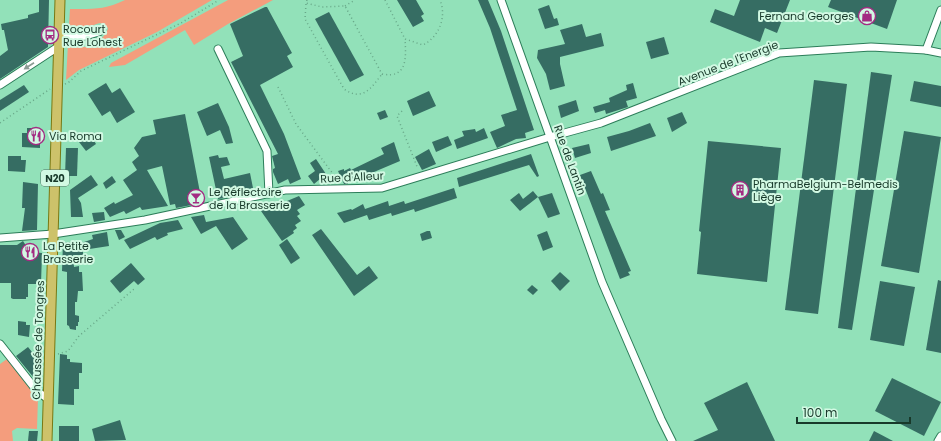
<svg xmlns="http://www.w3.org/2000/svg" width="941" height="441" font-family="Poppins,sans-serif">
<rect width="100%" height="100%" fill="#92e1b9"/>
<g fill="#f49d7d">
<path d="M125,0H212L157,32L79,70L66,80L68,44C72,45 77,47 81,47C91,48 106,38 108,28L100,23C89,26 79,33 69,25L70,9C93,9 104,10 125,0Z"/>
<polygon points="228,0 273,0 228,24 194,45 185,30 125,65 109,67 111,63"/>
<polygon points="7,359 38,397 37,429 17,428 12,431 13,441 0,441 0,364"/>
</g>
<g fill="#366d63">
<polygon points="39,0 49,0 48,47 0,79 0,56 8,50 4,30 2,30 1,24 28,18 28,15 39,12"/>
<polygon points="397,0 416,0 424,14 421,16 424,21 413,27"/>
<polygon points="478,0 488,0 501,31 534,130 525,133 526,138 516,139 497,148 490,132 505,126 501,115 517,110 490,28"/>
<polygon points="740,0 790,0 777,33 765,28 760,42 710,22 715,9 734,16"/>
<polygon points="831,0 897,0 887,29 828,7"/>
<polygon points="549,5 554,19 557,18 559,25 545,29 538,9"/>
<polygon points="265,7 267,7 292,53 287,56 293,67 260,85 284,134 301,179 290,184 288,179 278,184 273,172 273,169 275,168 272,156 278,154 231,62 243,56 230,24"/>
<polygon points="329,12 364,75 350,82 315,19"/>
<polygon points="582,24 586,37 601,33 604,46 560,57 560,64 565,86 550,90 546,74 537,58 538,50 565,44 560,30"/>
<polygon points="664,37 669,54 651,59 646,42"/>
<polygon points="871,72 892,75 852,330 838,328"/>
<polygon points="814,80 847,84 818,314 785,310"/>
<polygon points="914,81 941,86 941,107 910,101"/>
<polygon points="106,83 112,93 120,88 135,112 117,123 110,111 102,116 88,94"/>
<polygon points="633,83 637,98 626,101 628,107 606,114 605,110 595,113 593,107 610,102 609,98 627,90 626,85"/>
<polygon points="24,85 29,92 0,111 0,100"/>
<polygon points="429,91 436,106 413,116 407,101"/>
<polygon points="576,100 579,111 561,118 558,106"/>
<polygon points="218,103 229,127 233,143 226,144 220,130 207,136 197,112"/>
<polygon points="385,110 388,117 380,120 377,113"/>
<polygon points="682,112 687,123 672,132 667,118"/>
<polygon points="185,114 202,203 176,208 175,204 170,205 162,166 147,170 168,206 142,210 140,207 126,214 124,211 110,217 104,208 114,202 115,204 133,195 123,180 137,170 132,162 139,156 134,148 142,137 156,134 153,120"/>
<polygon points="650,123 656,136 611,151 607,137 629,131"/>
<polygon points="27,128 40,128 40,148 22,147 22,133 27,133"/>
<polygon points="484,128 488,138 457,149 454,140 464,136 462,131 475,129 476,132"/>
<polygon points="904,131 941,137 919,273 881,266"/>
<polygon points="90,134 96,144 86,151 79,142"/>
<polygon points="448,136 452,145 436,152 432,142"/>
<polygon points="708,141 781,148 767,282 697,274 701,232 699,231"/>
<polygon points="394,142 400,161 355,180 354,178 349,181 348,178 348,184 344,184 338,171 344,169 344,171 350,168 351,170 384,154 381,148"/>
<polygon points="589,144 591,153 575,158 572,148"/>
<polygon points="66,148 78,148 77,176 65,176"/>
<polygon points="429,149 436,164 422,170 415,157"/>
<polygon points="531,154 539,176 537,177 529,165 459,187 457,178"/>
<polygon points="218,155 219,158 227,157 230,165 221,167 224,179 250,173 253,188 224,195 225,198 218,199 209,157"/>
<polygon points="8,156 21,156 21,160 26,160 25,172 8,171"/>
<polygon points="316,159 326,174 314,184 308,176 315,171 310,163"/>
<polygon points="591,171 601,194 603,193 610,210 605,211 631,271 628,272 630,275 620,279 580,175"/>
<polygon points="91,175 98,185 78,198 81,203 83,217 71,217 70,190"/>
<polygon points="112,176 116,182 106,189 103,183"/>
<polygon points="23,182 38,184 37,230 22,231 25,208 22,208"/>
<polygon points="454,188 457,198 415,212 414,209 392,216 391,213 369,220 367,215 344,223 337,213 351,209 352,210 363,204 365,209 388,201 389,206 404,201 405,204"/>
<polygon points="533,191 538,197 520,211 510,200 519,193 523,199"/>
<polygon points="552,193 560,214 548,218 538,197"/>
<polygon points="299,196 305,205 297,210 300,214 297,216 301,221 295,225 297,228 293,231 294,233 282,241 261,211 270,204 274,210 287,201"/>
<polygon points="104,212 105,220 94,222 92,213"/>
<polygon points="204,215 206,222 233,217 248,239 232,250 216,226 201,234 191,217"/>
<polygon points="178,220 183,229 167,233 168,235 157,240 155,237 130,249 124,240 160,223"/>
<polygon points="321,229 357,275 369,266 378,278 354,296 312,235"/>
<polygon points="115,230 121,230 125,237 119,240"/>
<polygon points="427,231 430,231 432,238 422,241 420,234"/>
<polygon points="547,231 553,247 543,251 537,235"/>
<polygon points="107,232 109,246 83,250 83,255 73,255 74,267 79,266 79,272 82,272 83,291 78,291 77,302 75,302 75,315 79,316 79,322 78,322 78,326 76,326 76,330 70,329 69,326 67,325 67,272 62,271 63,242 81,243 93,239 92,235"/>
<polygon points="287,239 300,258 291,264 279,245"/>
<polygon points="23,241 30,252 42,253 41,284 28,284 28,297 26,297 26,299 13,299 11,298 11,283 0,283 0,245 17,245"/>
<polygon points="131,263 145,279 138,285 134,281 120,293 110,281"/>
<polygon points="560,272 570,281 560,291 551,281"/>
<polygon points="938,280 941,281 941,353 926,350"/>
<polygon points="880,281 915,287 904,346 870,340"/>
<polygon points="532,285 538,290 533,295 527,290"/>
<polygon points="18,321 26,322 26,325 30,325 29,337 18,335"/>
<polygon points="28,347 36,357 36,361 39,365 40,370 34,375 43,389 16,356"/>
<polygon points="60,354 67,355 67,359 70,359 70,362 82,363 82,373 79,373 79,389 74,389 74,405 58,404"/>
<polygon points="892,378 941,402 924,436 875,411"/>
<polygon points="747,382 775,441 693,441 718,430 704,403"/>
<polygon points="120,420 126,440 95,441 92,429"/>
<rect x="59" y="426" width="20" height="15"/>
<polygon points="29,431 38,431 37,441 28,441"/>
<polygon points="874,431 893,441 869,441"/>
</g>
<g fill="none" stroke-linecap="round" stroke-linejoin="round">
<g stroke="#2c7d59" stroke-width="9">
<g id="minor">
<polyline points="501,0 602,282 661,419 672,441"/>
<polyline points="58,34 82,37 99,32"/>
<polyline points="218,49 267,151 269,194"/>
<polyline points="926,50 941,10"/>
<polyline points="0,85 58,47"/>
<polyline points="0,238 53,234 145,220 285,190 382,188 550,137 601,123 779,53 871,47 926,50 941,53"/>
<polyline points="0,344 37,391 48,399"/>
<polyline points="938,441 941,436"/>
</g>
</g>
<g stroke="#787813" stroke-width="11">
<polyline id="major" points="47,441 60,0"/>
</g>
<g stroke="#68a788" stroke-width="1.5" stroke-dasharray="1 3" stroke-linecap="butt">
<path d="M307,0L306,3L322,7L345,6L382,74C408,79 406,57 405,39"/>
<path d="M385,0L405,39L423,45C439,37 447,17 440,0"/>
<path d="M306,4L305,19L344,89C363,102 371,88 382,74"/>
<polyline points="345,6 355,0"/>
<polyline points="65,84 69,82 81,71 181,23 219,0"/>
<polyline points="278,87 296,124 336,178 337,182"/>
<polyline points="402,111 397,116 418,169"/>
<polyline points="0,123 50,89"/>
<polyline points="58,354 68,351 79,336 134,289"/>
</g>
<use href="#minor" stroke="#fff" stroke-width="7"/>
<use href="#major" stroke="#cdc26a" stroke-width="9"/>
</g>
<defs><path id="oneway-solid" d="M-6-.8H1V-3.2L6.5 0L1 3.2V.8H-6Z"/></defs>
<use fill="#8c9c94" href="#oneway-solid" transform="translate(29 66) rotate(147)"/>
<defs>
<g id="shop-ring" transform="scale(0.9)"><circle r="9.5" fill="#d2f9e3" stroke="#a32b82" stroke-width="1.5"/><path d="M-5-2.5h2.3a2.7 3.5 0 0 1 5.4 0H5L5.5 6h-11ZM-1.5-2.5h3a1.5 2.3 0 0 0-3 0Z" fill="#a32b82"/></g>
<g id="bus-ring" transform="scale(0.9)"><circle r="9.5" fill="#d2f9e3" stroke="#a32b82" stroke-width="1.5"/><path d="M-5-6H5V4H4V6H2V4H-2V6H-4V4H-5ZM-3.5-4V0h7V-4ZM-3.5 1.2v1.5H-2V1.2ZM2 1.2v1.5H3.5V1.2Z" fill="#a32b82"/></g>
<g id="restaurant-ring" transform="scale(0.9)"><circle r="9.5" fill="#d2f9e3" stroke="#a32b82" stroke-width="1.5"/><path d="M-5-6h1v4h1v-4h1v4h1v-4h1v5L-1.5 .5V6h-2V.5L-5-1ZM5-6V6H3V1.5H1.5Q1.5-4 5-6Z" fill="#a32b82"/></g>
<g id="building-ring" transform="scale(0.9)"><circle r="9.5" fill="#d2f9e3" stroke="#a32b82" stroke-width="1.5"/><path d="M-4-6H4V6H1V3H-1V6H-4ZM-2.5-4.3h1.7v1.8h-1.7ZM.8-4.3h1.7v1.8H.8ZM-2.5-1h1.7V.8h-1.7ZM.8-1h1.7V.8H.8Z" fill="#a32b82"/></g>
<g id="bar-ring" transform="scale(0.9)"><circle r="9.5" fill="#d2f9e3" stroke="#a32b82" stroke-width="1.5"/><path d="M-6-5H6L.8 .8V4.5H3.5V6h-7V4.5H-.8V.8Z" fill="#a32b82"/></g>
</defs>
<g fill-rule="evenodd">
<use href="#shop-ring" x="867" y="16"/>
<use href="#bus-ring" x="50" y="35"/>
<use href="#restaurant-ring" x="36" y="136"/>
<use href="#building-ring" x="740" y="190"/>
<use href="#bar-ring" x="196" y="198"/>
<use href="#restaurant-ring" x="30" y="252"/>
</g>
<g text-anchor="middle" stroke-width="4" stroke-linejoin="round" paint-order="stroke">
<rect fill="#d2f9e3" stroke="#507362" stroke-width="1" x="41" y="170" width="28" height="16" rx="3"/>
<g font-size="10" font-weight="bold" fill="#18392a">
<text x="55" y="182">N20</text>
</g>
<g font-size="11" fill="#18392a" stroke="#d2f9e3" text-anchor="start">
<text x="854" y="20" text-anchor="end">Fernand Georges</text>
<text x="63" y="33">Rocourt<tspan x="63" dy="13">Rue Lohest</tspan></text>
<text x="49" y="140">Via Roma</text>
<text x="753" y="188">PharmaBelgium-Belmedis<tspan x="753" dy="13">Liège</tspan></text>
<text x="209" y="196">Le Réflectoire<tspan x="209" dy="13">de la Brasserie</tspan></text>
<text x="43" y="250">La Petite<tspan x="43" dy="13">Brasserie</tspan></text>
</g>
<g font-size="11" fill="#18392a" stroke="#d2f9e3">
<text transform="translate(728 63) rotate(-21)" y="4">Avenue de l'Energie</text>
<text transform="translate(570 160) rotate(70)" y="4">Rue de Lantin</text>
<text transform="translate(352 177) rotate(-3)" y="4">Rue d'Alleur</text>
<text transform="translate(38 340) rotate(-88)" y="4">Chaussée de Tongres</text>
</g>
</g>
<path d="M797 417v6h113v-6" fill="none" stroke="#18392a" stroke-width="2"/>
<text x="803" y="417" font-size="12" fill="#18392a" stroke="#d2f9e3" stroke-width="3" paint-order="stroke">100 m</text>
</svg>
